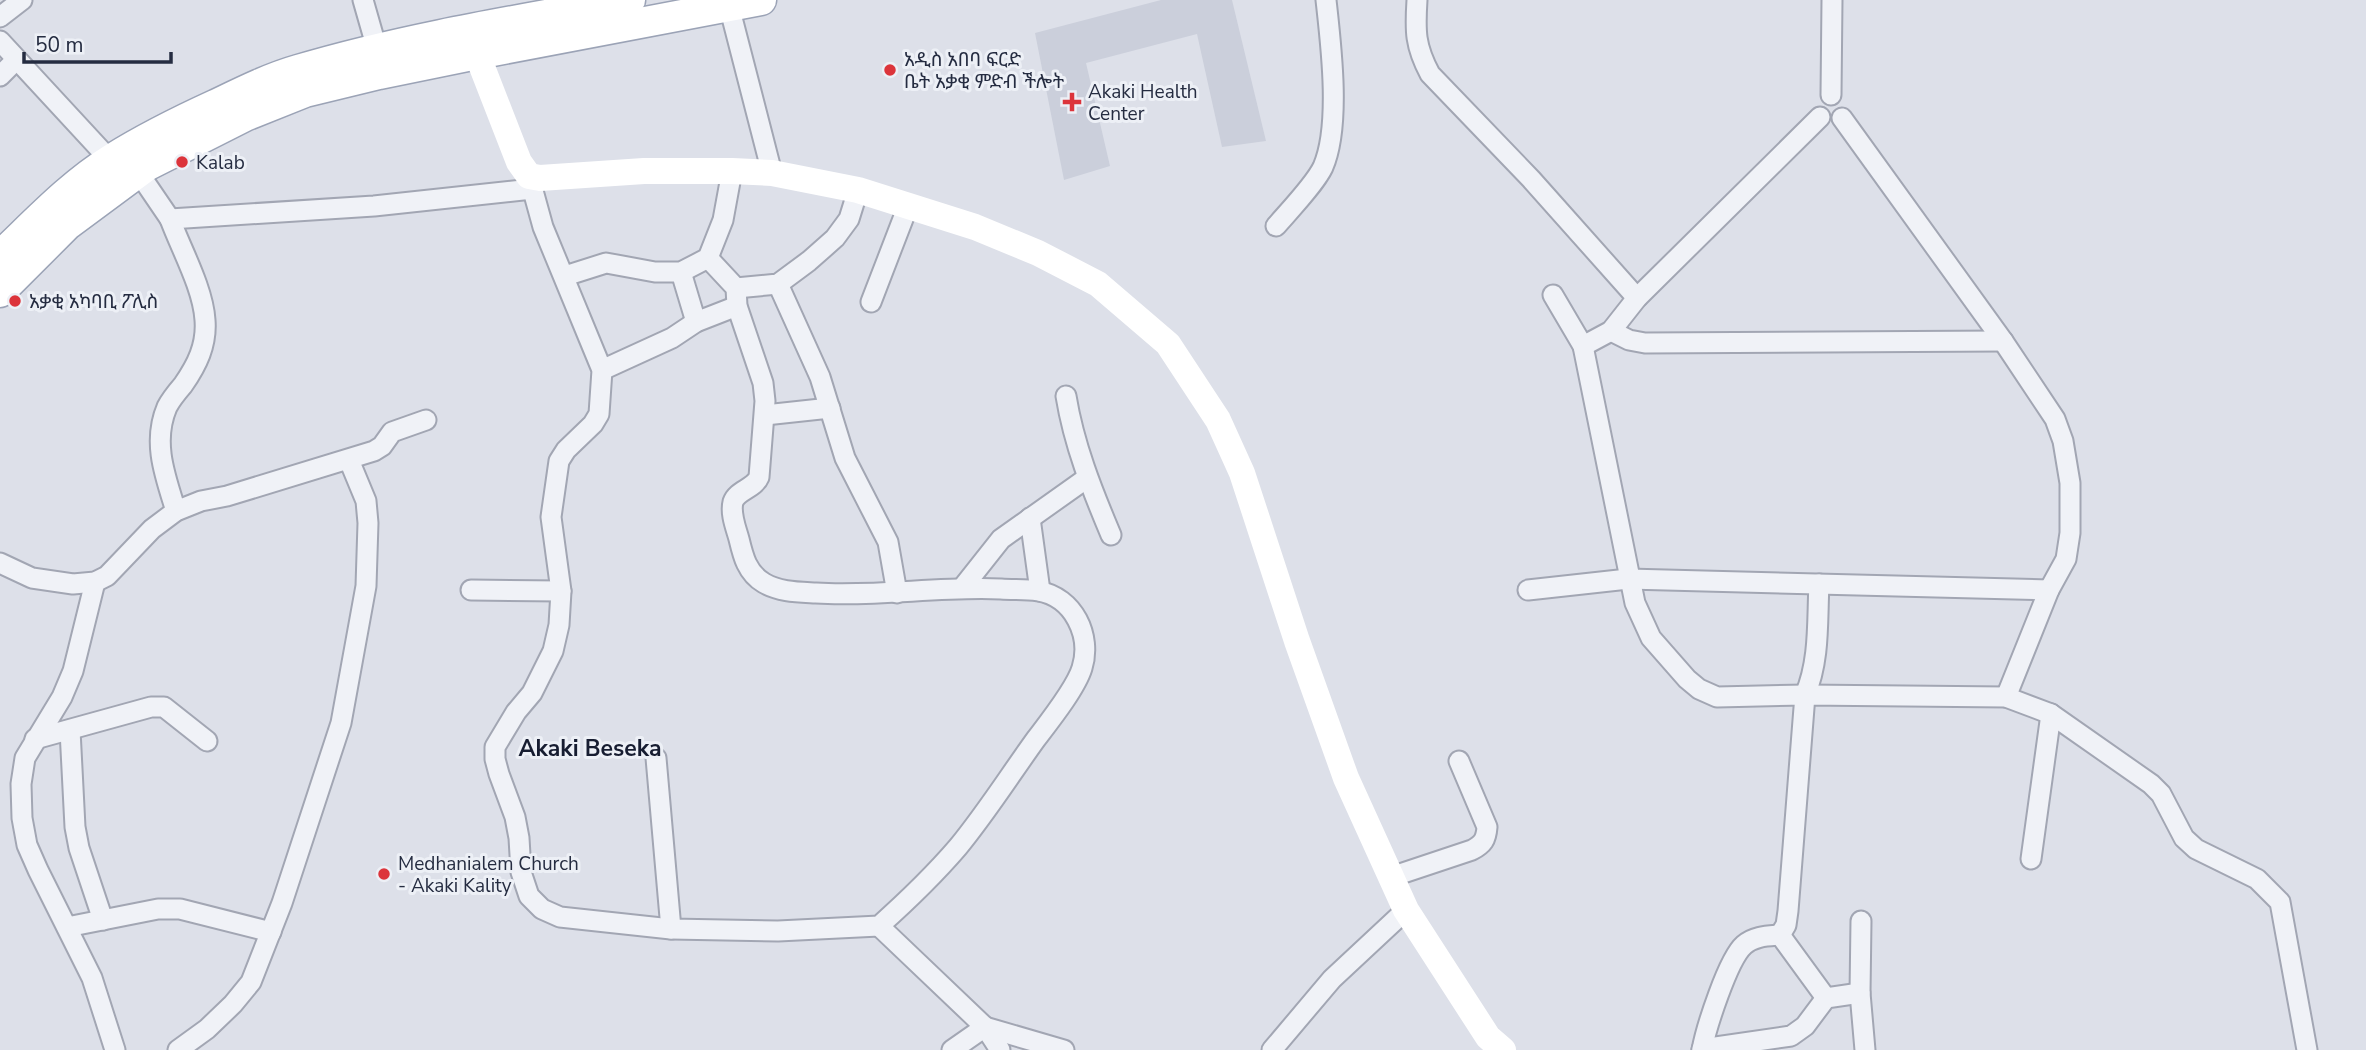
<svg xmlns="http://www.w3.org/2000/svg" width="2366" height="1050" font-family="'Nunito Sans','Noto Sans Ethiopic',sans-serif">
<rect width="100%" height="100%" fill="#dde0e9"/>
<polygon fill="#cbcfdb" points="1161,0 1232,0 1266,141 1222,147 1197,34 1086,63 1110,166 1064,180 1035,33"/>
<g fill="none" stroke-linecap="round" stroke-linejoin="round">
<g stroke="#a2a6b3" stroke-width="23">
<g id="street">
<polyline points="363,0 377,49"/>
<path d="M1417,0C1415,31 1415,46 1430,74L1531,179L1637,298"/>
<polyline points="729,6 772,173"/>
<polyline points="0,17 22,0"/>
<polyline points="0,41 110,160"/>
<polyline points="0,76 16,60"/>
<polyline points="1831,95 1832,0"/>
<polyline points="1842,118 2003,341 2055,419 2063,441 2070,483 2070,533 2066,559 2049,590 2006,697"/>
<polyline points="138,172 170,219 374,206 532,189"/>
<path d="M529,176L543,227L602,370L599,414L593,424L566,450L559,461L551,517L561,591L559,625L553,651L532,693L516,712L495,747V759L499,774L515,817L519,838L521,872L529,896L542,909L560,917L671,929L778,931L879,926C907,901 934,875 958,847C986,813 1010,775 1036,739C1049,722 1076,688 1082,668C1092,636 1074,597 1038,591C1026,589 1013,590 1001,589C939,586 878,597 816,593C799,592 779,592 764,583C747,573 743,556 739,539C736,528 730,514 733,502C737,490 754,489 759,477L765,401L763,383L737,306L736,288L708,258"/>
<path d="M170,219C181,249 203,288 205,320C207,345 197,365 183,385C177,392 171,399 167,407C152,442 165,476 176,511"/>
<path d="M1276,226C1289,211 1315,184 1323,167C1341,126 1331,45 1326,0"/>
<polyline points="681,272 696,322"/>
<polyline points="565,276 606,263 655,272 681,272 708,258 723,220 732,171"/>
<polyline points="778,284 820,377 845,458 888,542 897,593"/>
<polyline points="736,288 778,284 809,261 835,238 849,219 858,190"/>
<polyline points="1553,295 1583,346 1635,603 1651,638 1687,679 1699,689 1717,697 1805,695 2006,697 2051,714 2151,784 2161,794 2184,838 2196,849 2257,879 2280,902 2307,1050"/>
<polyline points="871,302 908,206"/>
<polyline points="1611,331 1629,340 1645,343 2003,341"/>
<polyline points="1583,346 1611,331 1637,298 1820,117"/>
<polyline points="602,370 672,338 696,322 737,306"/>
<path d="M1066,396C1074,445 1092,490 1111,535"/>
<polyline points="765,415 830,408"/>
<polyline points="1030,518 1040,591"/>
<polyline points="0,563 32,578 73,584 95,582 107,576 152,529 176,511 201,501 227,496 374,451 382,446 392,432 426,420"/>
<polyline points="95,582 73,671 62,697 25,758 21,784 22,818 27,845 38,870 92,978 115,1050"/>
<polyline points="963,587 1001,539 1087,478"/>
<polyline points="471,590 561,591"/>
<polyline points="1528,590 1628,579 2049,590"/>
<polyline points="70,730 75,827 79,848 103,920"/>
<polyline points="35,739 151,707 164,707 207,741"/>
<polyline points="656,758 671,929"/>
<polyline points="2031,859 2051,714"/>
<path d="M1391,877L1472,850C1483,844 1486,840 1487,827L1459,761"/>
<polyline points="1861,921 1860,993 1865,1050"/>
<polyline points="879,926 985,1027 1000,1050"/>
<polyline points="67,927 158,909 180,909 271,932"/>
<path d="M1780,935L1786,925L1788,911L1805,695C1820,660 1817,621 1819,584"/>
<polyline points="1780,935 1826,998"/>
<polyline points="1702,1049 1791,1036 1805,1026 1826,998 1860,993"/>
<polyline points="178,1050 207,1029 233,1004 251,982 282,903 341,723 366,586 368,523 366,501 349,460"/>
<polyline points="952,1050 985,1027 1064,1050"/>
<polyline points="1272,1050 1332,979 1406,910"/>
<path d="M1702,1050C1706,1028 1728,959 1744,945C1754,936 1768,936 1780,935"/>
</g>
</g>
<g stroke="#9ba3b6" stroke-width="33">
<g id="primary">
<path d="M0,256C35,223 70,185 112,159C144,139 180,121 215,105C242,92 270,78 298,70C406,38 519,20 630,0"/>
<polyline points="0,292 67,225 148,165 245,116 305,92 379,74 477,54 761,0"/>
</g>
</g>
<use href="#street" stroke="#f0f2f7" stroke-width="19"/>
<polyline stroke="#fff" stroke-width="26" points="477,54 519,162 529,176 540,178 644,171 732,171 772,173 858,190 975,227 1038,253 1098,284 1168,344 1218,420 1242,473 1297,641 1346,778 1406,910 1488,1037 1503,1050"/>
<use href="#primary" stroke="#fff" stroke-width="30"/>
</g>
<g fill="#dc343b" stroke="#edf0f6" stroke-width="2.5">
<circle cx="890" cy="70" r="7"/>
<path d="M1068.5 91.5h7v7h7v7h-7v7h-7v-7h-7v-7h7z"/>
<circle cx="182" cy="162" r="7"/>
<circle cx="15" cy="301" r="7"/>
<circle cx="384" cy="874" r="7"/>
</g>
<g text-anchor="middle" stroke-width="6" stroke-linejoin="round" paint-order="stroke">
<g font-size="19" fill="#252c41" stroke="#edf0f6" text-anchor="start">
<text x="904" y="66">አዲስ አበባ ፍርድ<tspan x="904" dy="22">ቤት አቃቂ ምድብ ችሎት</tspan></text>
<text x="1088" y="98">Akaki Health<tspan x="1088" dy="22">Center</tspan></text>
<text x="196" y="169">Kalab</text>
<text x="29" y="308">አቃቂ አካባቢ ፖሊስ</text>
<text x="398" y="870">Medhanialem Church<tspan x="398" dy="22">- Akaki Kality</tspan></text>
</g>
<g font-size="23" font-weight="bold" fill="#171d31" stroke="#edf0f6">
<text x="590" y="756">Akaki Beseka</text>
</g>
</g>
<path d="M24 52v10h147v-10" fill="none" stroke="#252c41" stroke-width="3.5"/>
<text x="35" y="52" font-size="21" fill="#252c41" stroke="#edf0f6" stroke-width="5" paint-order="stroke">50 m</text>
</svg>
